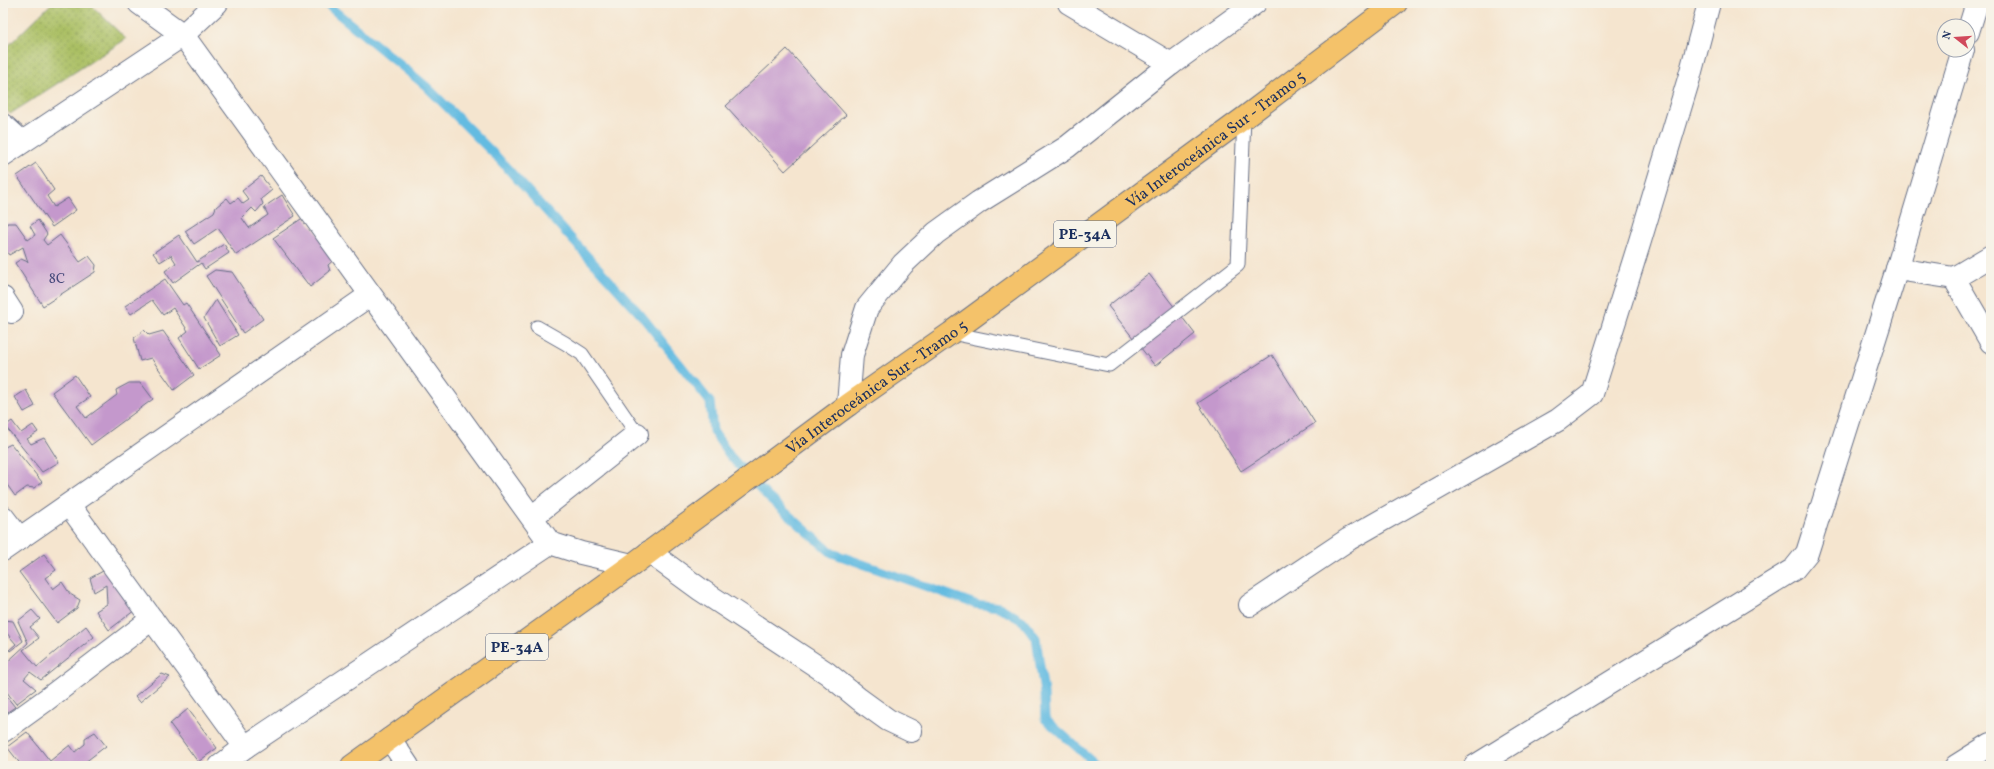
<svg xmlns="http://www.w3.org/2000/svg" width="1994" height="769" font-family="Vollkorn,serif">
<defs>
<pattern id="grass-dots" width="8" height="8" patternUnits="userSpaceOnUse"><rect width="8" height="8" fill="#aabf63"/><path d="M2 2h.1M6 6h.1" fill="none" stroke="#8a9c55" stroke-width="1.8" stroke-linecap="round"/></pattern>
</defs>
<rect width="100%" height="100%" fill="#f7f3e8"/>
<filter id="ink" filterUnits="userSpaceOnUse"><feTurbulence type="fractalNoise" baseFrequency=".025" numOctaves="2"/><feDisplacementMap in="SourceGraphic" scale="8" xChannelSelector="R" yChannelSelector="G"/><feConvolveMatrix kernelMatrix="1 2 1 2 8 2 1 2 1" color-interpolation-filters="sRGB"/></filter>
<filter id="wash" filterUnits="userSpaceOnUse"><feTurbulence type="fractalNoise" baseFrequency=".012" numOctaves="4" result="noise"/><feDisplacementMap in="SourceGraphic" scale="16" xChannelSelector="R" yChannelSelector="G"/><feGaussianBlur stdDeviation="0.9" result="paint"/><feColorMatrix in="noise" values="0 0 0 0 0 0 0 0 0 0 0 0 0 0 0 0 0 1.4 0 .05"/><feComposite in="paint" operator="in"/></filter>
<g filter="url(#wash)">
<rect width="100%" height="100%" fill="#f5e5cf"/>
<polygon fill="url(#grass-dots)" stroke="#627760" points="52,3 89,3 126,39 10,114 3,107 3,51"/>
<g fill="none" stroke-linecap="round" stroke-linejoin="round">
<polyline stroke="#64bbe1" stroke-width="9" points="325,3 426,86 497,157 641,315 710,402 713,431 730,456 768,497 832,553 975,604 999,607 1023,621 1036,638 1044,693 1045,719 1098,766"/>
</g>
<g id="blocks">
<g fill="#c498cc">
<polygon points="787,49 846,115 785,171 726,106"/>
<polygon points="36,163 54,190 47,196 54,207 68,198 76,210 52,227 17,176"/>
<polygon points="261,176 272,190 261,199 263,204 256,212 252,208 242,218 249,228 268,215 264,207 282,195 295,216 236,255 218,228 194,244 185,231 214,212 216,207 227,198 231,203 238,198 243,204 249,200 242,191"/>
<polygon points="304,217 337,257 328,265 330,271 310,287 273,238"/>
<polygon points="38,220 47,234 43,240 47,245 60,235 80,262 89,256 96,265 95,272 43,306 15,263 21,259 28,262 23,247 9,255 3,246 3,232 7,223 16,223 28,240 35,235 30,226"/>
<polygon points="179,235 197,262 224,244 229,253 205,269 201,263 173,283 165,271 176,263 171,255 160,262 153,253"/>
<polygon points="215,270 232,272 263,319 243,333 206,276"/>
<polygon points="1149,274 1195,334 1155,366 1108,306"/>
<polygon points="165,279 183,305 186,303 221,355 199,369 179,338 188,331 173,308 163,315 152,300 131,314 125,306"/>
<polygon points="216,300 238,335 220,346 204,318"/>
<polygon points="144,330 149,335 163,331 194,375 174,390 151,358 140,361 134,338"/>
<polygon points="1272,355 1315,423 1241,471 1198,403"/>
<polygon points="75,375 90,397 77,406 86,418 117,395 116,390 129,383 141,383 153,399 91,445 52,392"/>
<polygon points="26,390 35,406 24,412 15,397"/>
<polygon points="12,421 21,433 33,425 38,432 27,439 31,444 44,438 59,462 42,472 5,426"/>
<polygon points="11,444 42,482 34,488 27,487 15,496 3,479 3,448"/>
<polygon points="44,554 56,570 45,578 53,589 62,582 70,594 80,600 77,608 57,623 19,572"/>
<polygon points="105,570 135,610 109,630 96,611 107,604 106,585 94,592 90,578"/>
<polygon points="32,610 40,619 30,627 39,638 23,650 37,667 86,626 94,637 41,680 30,672 24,679 36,689 16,704 3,687 3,666 28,643 18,621"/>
<polygon points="3,620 13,621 23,641 10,651 9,650 16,644 5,631 3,633"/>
<polygon points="162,674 170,677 140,702 135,696"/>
<polygon points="3,692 15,707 3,715"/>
<polygon points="188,709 217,748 198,762 170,724"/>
<polygon points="27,732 50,761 70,745 75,752 85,744 85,738 95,732 106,746 80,766 22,766 7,747"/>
</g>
</g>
</g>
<g filter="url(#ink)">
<use href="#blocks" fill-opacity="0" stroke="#676f86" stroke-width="1"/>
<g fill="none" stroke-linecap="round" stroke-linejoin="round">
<g stroke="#676f86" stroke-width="15">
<g id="service">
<polyline points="537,327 565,343 582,354 637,434"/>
<polyline points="951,333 1109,365 1238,265 1244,118"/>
</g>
</g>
<g stroke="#676f86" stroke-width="24">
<g id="minor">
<polyline points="139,3 183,35 550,543 581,553 632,565"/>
<polyline points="1069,3 1171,64"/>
<polyline points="1968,32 1977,3"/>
<polyline points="3,125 22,142"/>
<polyline points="3,155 183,35 217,3"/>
<polyline points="1897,269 1954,278 1991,256"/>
<polyline points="1954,278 1991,342"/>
<polyline points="3,298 12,312"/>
<polyline points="848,405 852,355 867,308 903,264 936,233 979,202 1067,147 1171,64 1255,3"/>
<polyline points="69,505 245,747"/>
<polyline points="3,517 20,539"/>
<polyline points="532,517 637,434"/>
<polyline points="3,550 370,295"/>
<polyline points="649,552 701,590 827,673 859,699 888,720 911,731"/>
<polyline points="1250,605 1349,539 1558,420 1592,394 1640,241 1690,75 1709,3"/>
<polyline points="3,731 46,700 152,619"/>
<polyline points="390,739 408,766"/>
<polyline points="220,766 245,747 550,543"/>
<polyline points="1475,766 1794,569 1807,553 1897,269 1963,50"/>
<polyline points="1956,766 1991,744"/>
</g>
</g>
<g stroke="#676f86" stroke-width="24">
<g id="trunk">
<path id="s1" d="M352,766L632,565L848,405L951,333L1244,118L1396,3"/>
</g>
</g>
<use href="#service" stroke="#fff" stroke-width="13"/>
<use href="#minor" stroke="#fff" stroke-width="22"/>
<use href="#trunk" stroke="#f4c26a" stroke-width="22"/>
</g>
</g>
<g text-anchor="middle" stroke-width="4" stroke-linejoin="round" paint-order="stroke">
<g font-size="14" fill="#45497a">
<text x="57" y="283">8C</text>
</g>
<g fill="#f7f3e8" stroke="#5d6a87" stroke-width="1">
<rect x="1054" y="221" width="62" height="26" rx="3"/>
<rect x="486" y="634" width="62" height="26" rx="3"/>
</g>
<g font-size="15" font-weight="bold" fill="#1b2f5e">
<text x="1085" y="239">PE-34A</text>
<text x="517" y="652">PE-34A</text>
</g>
<g font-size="16" fill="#1b2f5e" stroke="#f7f3e8">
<text dy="6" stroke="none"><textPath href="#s1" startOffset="1067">Vía Interoceánica Sur - Tramo 5</textPath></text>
<text dy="6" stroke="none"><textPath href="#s1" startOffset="647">Vía Interoceánica Sur - Tramo 5</textPath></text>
</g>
</g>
<rect width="1994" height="769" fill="none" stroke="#f7f3e8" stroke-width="16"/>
<g transform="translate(1956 38) rotate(287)"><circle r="19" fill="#f7f3e8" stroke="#9fa5b1"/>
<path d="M0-3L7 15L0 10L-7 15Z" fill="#d1495b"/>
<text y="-6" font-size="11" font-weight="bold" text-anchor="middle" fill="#1b2f5e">N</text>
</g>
</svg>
